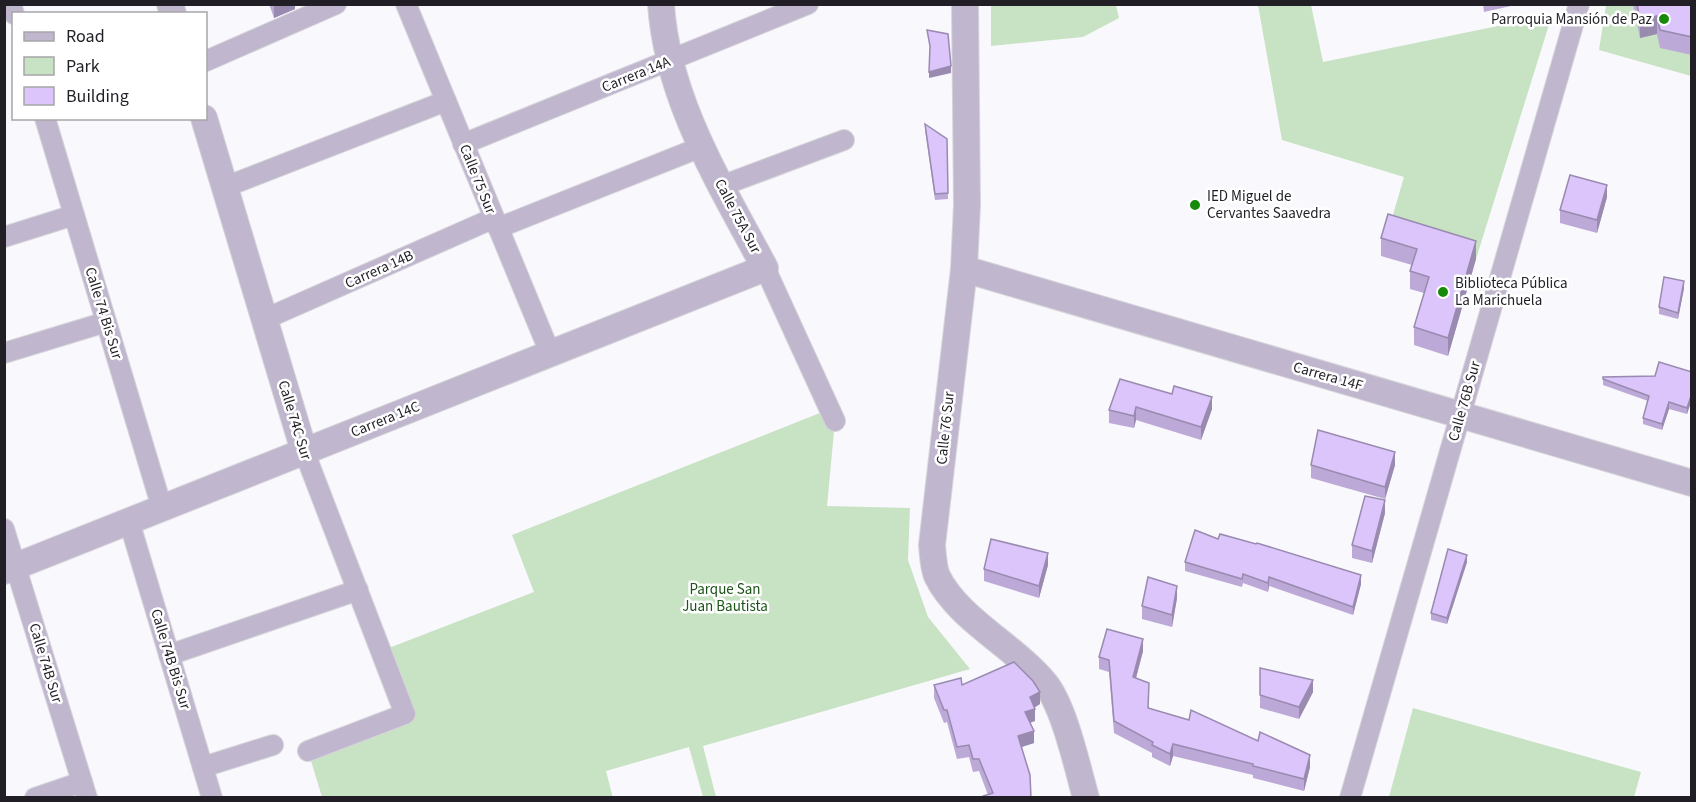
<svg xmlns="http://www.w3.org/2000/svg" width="1696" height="802" font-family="'Source Sans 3',sans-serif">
<rect width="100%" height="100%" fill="#f9f8fc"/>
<g fill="#c8e2c4">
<polygon points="991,5 1116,5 1119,18 1083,37 991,46"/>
<polygon points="1258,5 1311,5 1323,62 1552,15 1476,259 1388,232 1404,177 1282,140"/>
<polygon points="1606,5 1691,5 1691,76 1599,50"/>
<polygon points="830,409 835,421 827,506 910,508 908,560 928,617 970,669 703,746 716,797 703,797 689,747 606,771 613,798 322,797 308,751 405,714 381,651 534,592 512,535"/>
<polygon points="1413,708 1641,772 1634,797 1389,797"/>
</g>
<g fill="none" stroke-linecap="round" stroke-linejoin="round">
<g stroke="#d6d5da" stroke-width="22">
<g id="minor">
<polyline points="11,4 14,14"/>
<polyline points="406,4 550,353"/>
<polyline points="206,61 336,4"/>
<polyline points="45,118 162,508"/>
<polyline points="463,144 808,4"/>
<polyline points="721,186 844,140"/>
<polyline points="225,187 446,101"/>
<polyline points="498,228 701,147"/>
<polyline points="4,237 74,215"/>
<polyline points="765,268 835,421"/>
<polyline points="265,319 494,218"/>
<polyline points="4,353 106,322"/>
<polyline points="304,451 405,714 308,751"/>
<polyline points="129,521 212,798"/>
<polyline points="4,529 87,798"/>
<polyline points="169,655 358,590"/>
<polyline points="203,767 273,745"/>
<polyline points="35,798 82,782"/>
<polyline points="1350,798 1579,4"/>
</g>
</g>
<g stroke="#d6d5da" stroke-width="28">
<g id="tertiary">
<polyline points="170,4 173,14"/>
<path d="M965,4L967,205L964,269L932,545C933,555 933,566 937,576C957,618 1014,646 1044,682C1064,705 1077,766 1086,798"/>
<polyline points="204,118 304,451"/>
<polyline points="964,269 1692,483"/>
<path d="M4,571L765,268C721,185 667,100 661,4"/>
</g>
</g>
<use href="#minor" stroke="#c0b7ce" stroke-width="20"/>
<use href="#tertiary" stroke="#c0b7ce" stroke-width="26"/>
</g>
<g fill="#bca9d7">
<polygon points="269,4 295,4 295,9 274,18"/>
<polygon points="1483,4 1520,4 1484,12"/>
<polygon points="1633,4 1692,4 1692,55 1660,48 1657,34 1640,38"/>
<polygon points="925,124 947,139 948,199 935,200 925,130"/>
<polygon points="1607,197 1597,233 1560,223 1560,210"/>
<polygon points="1381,238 1476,259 1448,356 1414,345 1414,327 1424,293 1410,289 1410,271 1412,265 1381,256"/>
<polygon points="1684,288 1678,319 1659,314 1659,307"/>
<polygon points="1692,372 1692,399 1687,414 1669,409 1662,430 1643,424 1643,418 1648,401 1603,385 1603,377 1655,376"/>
<polygon points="1172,394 1212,409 1201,440 1136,420 1134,428 1109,423 1109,410"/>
<polygon points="1311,465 1395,465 1385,499 1311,478"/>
<polygon points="1385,513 1372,563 1352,558 1352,545"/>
<polygon points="1218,539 1361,584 1353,615 1269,586 1268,592 1243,583 1242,587 1185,571 1185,562"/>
<polygon points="1467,562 1447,624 1431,620 1431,613"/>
<polygon points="1048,565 1039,598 984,581 984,569"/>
<polygon points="1177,598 1172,627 1142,619 1142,606"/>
<polygon points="1143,651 1136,678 1149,708 1310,767 1304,791 1253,778 1253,775 1173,756 1170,766 1152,757 1152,753 1114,733 1109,672 1099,669 1099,657"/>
<polygon points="1260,668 1313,692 1299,719 1260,708"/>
<polygon points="934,685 962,685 1040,704 1034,708 1035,721 1030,723 1034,743 1022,747 1031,798 988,795 979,771 973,772 969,757 957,759 947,722 944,723 934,698"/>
</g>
<g fill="#998aaf">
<polygon points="274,4 295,4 295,9 274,18"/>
<polygon points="1657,16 1657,34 1640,38 1640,20"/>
<polygon points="951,66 951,73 929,78 929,72"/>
<polygon points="1607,185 1607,197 1597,233 1597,220"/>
<polygon points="1476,241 1476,259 1448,356 1448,338"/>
<polygon points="1684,281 1684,288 1678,319 1678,313"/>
<polygon points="1692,393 1692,399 1687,414 1687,408"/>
<polygon points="1212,397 1212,409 1201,440 1201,427"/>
<polygon points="1669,402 1669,409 1662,430 1662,424"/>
<polygon points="1136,407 1136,420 1134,428 1134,416"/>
<polygon points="1395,452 1395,465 1385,499 1385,487"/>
<polygon points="1385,500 1385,513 1372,563 1372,551"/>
<polygon points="1048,553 1048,565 1039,598 1039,586"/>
<polygon points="1467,555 1467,562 1447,624 1447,618"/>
<polygon points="1361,575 1361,584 1353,615 1353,607"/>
<polygon points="1269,577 1269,586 1268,592 1268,583"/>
<polygon points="1177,586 1177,598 1172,627 1172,615"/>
<polygon points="1143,639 1143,651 1133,689 1133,677"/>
<polygon points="1313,680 1313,692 1299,719 1299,707"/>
<polygon points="1040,692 1040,704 1030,710 1030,697"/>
<polygon points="1035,709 1035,721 1025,724 1025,712"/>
<polygon points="1034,731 1034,743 1018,748 1018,736"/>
<polygon points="1173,744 1173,756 1170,766 1170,754"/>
<polygon points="1310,755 1310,767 1304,791 1304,779"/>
</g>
<g fill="#dbc5fa" stroke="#998aaf" stroke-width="1.5">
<polygon points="1637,4 1692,4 1692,37 1660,30 1657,16 1640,20"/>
<polygon points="927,30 948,34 951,66 929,72 930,46"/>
<polygon points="925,124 947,139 948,193 935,194"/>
<polygon points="1570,175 1607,185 1597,220 1560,210"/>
<polygon points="1388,214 1476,241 1448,338 1414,327 1429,277 1410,271 1417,249 1381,238"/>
<polygon points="1664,277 1684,281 1678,313 1659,307"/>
<polygon points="1659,362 1692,372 1692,393 1687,408 1669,402 1662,424 1643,418 1649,396 1603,379 1603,377 1655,376"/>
<polygon points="1120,379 1172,394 1174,386 1212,397 1201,427 1136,407 1134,416 1109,410"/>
<polygon points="1318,430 1395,452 1385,487 1311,465"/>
<polygon points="1365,496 1385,500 1372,551 1352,545"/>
<polygon points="1195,530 1218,539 1220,534 1256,544 1257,543 1361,575 1353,607 1269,577 1268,583 1243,574 1242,579 1185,562"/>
<polygon points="991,539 1048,553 1039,586 984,569"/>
<polygon points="1448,549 1467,555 1447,618 1431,613"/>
<polygon points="1148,577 1177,586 1172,615 1142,606"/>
<polygon points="1107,629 1143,639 1133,677 1149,683 1148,708 1189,720 1191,710 1258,741 1260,732 1310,755 1304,779 1253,766 1253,764 1173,744 1170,754 1152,745 1153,742 1114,721 1109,660 1099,657"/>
<polygon points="1014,662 1033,681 1040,692 1030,697 1035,709 1025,712 1034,731 1018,736 1030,775 1031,798 983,798 983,796 993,793 979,759 973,759 969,745 957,747 947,710 944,710 934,685 961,678 962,685"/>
<polygon points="1260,668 1313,680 1299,707 1260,695"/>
</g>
<g fill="#178a0b" stroke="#fff" stroke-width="2">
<circle cx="1664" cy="19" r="6"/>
<circle cx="1195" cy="205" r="6"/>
<circle cx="1443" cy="292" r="6"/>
</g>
<g text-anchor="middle" stroke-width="5" stroke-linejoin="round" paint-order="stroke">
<g font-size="15" fill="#211e26" stroke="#fff" text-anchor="start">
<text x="1652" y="24" text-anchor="end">Parroquia Mansión de Paz</text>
<text x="1207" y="201">IED Miguel de<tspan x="1207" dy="17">Cervantes Saavedra</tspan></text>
<text x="1455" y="288">Biblioteca Pública<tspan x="1455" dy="17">La Marichuela</tspan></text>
</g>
<g font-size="15" fill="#211e26" stroke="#fff">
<text transform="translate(636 74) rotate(-22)" y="5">Carrera 14A</text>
<text transform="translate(478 179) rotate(68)" y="5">Calle 75 Sur</text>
<text transform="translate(738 216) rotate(62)" y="5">Calle 75A Sur</text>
<text transform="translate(379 269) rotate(-24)" y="5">Carrera 14B</text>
<text transform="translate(104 313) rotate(73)" y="5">Calle 74 Bis Sur</text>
<text transform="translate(1328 376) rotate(16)" y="5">Carrera 14F</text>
<text transform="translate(1464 401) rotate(-74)" y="5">Calle 76B Sur</text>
<text transform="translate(385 419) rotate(-22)" y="5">Carrera 14C</text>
<text transform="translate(295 420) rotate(73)" y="5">Calle 74C Sur</text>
<text transform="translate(945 428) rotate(-84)" y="5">Calle 76 Sur</text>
<text transform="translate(171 659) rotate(73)" y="5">Calle 74B Bis Sur</text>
<text transform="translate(46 663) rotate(73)" y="5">Calle 74B Sur</text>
</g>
<g font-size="15" fill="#1c5318" stroke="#fff">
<text x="725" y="594">Parque San<tspan x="725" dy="17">Juan Bautista</tspan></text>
</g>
</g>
<rect width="1696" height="802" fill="none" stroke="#211e26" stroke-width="12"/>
<rect x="12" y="12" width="195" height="108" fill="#ffffff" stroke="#a6a5a8" stroke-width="1.5"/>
<rect x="24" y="32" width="30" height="9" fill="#c0b7ce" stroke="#a6a5a8" stroke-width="1.5"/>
<text x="66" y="42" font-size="18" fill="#211e26">Road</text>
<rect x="24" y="57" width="30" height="18" fill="#c8e2c4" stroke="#a6a5a8" stroke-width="1.5"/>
<text x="66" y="72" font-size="18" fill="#211e26">Park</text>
<rect x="24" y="87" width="30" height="18" fill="#dbc5fa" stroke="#a6a5a8" stroke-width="1.5"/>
<text x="66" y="102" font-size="18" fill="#211e26">Building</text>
</svg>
